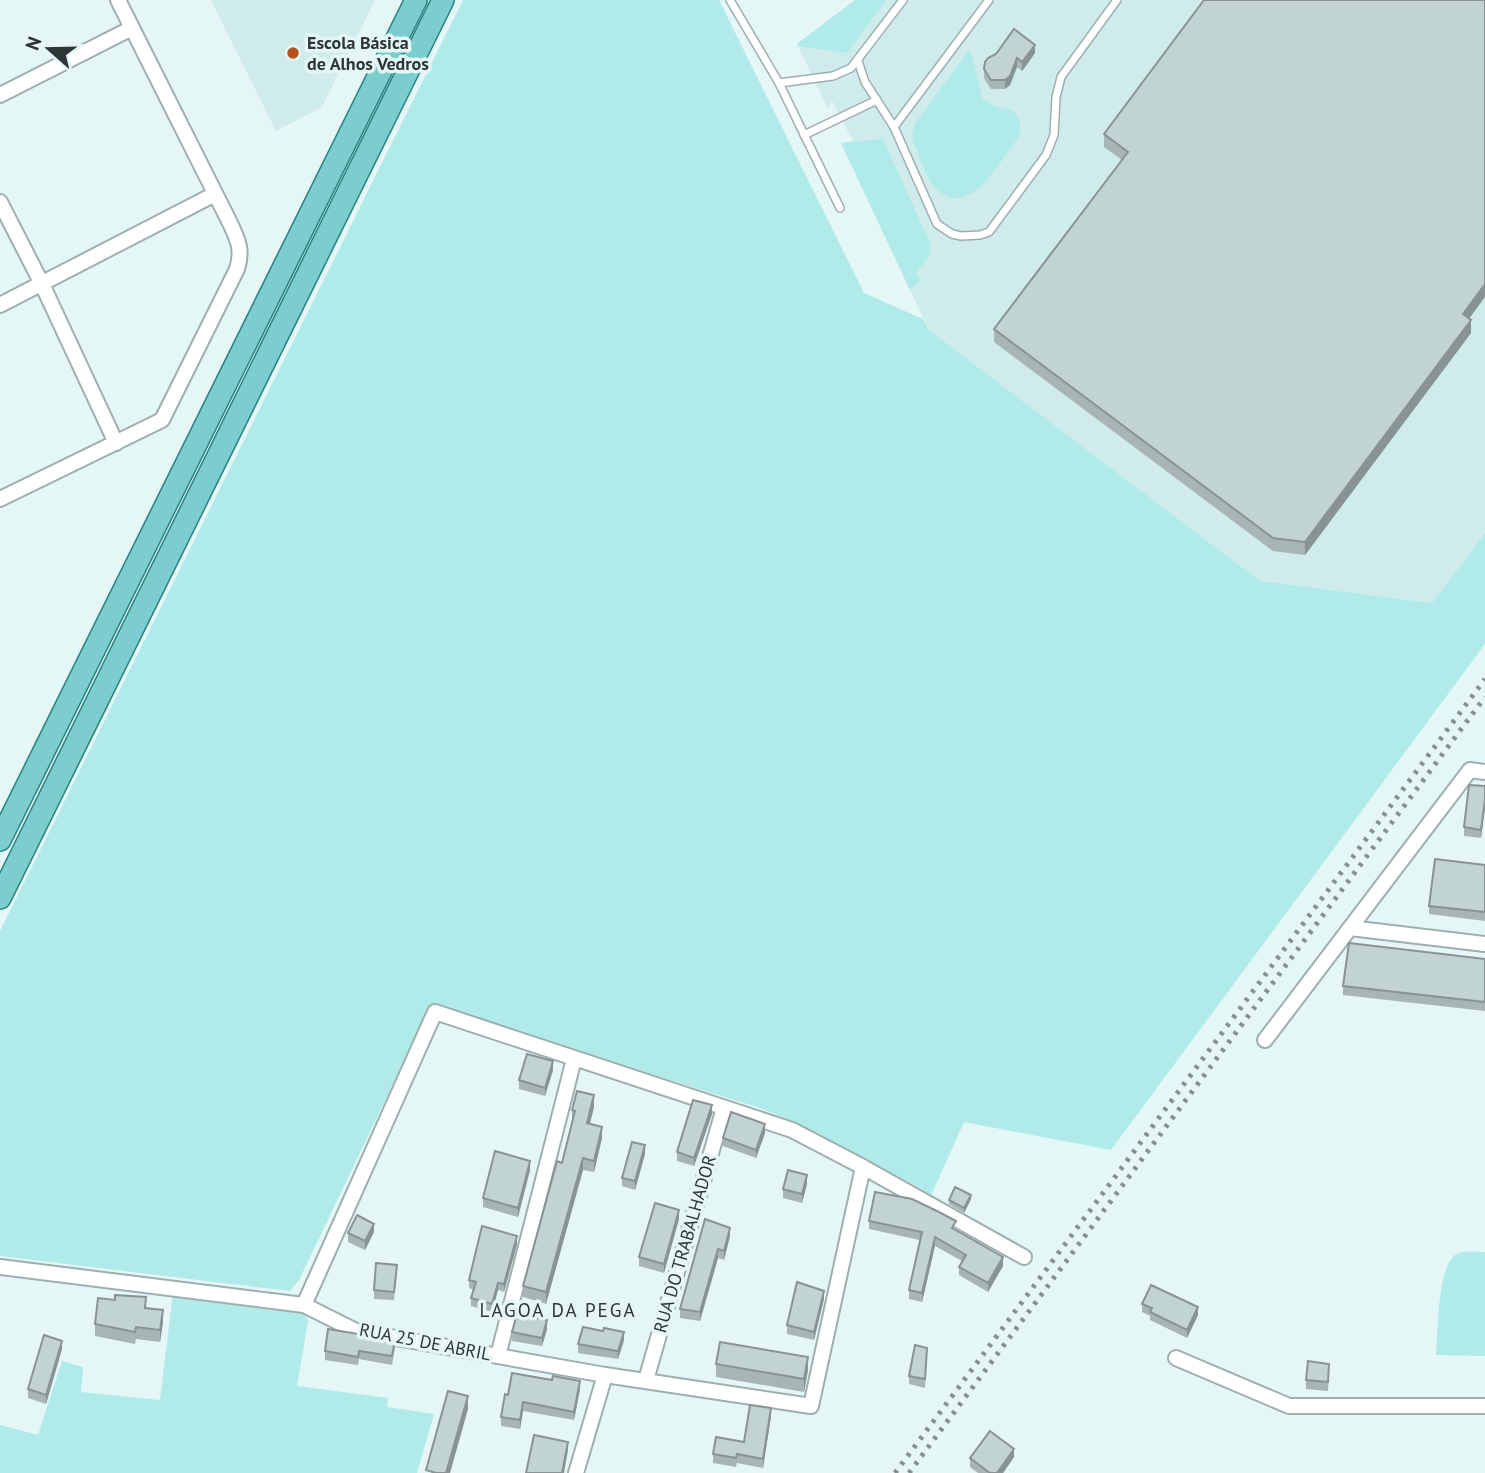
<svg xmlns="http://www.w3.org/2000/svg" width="1485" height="1473" font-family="'PT Sans',sans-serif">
<rect width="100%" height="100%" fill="#e4f6f6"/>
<g fill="#d0ebeb">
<polygon points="211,0 375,0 322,107 276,131"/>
<polygon points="855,0 1485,0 1485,533 1432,603 1260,581 929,330 841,143 853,141 832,101 828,109 797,44"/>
</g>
<g fill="#b0ebea">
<polygon points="463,0 719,0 864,293 923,319 929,330 1260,581 1432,603 1485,533 1485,644 1111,1150 964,1122 929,1200 922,1189 797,1123 760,1108 432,1006 429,1009 299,1280 290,1291 0,1256 0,931"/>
<polygon points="855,0 886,0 847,53 798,46 797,44"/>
<path d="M970,49L982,98L994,106L1014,111L1019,120L1021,131C1017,141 1009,150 1003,159C988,180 961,218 934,186C924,174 919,155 913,141L912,134L916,122Z"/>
<polygon points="883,139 931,245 930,254 916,273 920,281 910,290 841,143"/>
<path d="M1485,1252V1356L1436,1355C1438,1334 1437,1263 1457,1254C1465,1250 1476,1252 1485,1252Z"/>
<polygon points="173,1293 298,1308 305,1313 308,1321 297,1386 388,1398 387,1407 434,1414 417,1473 0,1473 0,1425 38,1435 62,1361 83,1367 81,1392 160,1400"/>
</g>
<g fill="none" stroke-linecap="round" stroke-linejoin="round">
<g stroke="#9eafaf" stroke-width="10">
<g id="lane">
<polyline points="730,0 779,83 840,208"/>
<polyline points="858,61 865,82 894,127 937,224 952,234 961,236 980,235 989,232 1046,155 1054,135 1056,97 1061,77 1117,0"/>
<polyline points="779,83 833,76 851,68 903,0"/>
<polyline points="894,127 989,0"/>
<polyline points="804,135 877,100"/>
</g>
</g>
<g stroke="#9eafaf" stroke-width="18">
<g id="street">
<polyline points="0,95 132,28"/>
<polyline points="0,202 42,284 116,443"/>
<polyline points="0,305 215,194"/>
<path d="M0,499L162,420L237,269C243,250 238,240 230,223L118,0"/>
<polyline points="1350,928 1485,944"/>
<polyline points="1265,1040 1470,770 1485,772"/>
<polyline points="0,1267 304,1305 356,1331 605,1375 811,1406 863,1167"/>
<polyline points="304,1305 435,1012 792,1130 863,1167 1024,1257"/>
<polyline points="498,1356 574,1059"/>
<polyline points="1176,1358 1289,1406 1485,1406"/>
<polyline points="646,1380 724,1108"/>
<polyline points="576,1473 605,1375"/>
</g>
</g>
<g stroke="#288282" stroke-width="24">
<g id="primary">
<polyline points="0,840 416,0"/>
<polyline points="0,898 443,0"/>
</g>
</g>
<use href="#lane" stroke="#fff" stroke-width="7"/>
<use href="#street" stroke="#fff" stroke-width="14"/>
<use href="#primary" stroke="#7ccdcd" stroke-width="21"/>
<g stroke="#859191" stroke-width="5" stroke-dasharray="3.5 7" stroke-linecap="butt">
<polyline points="895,1473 1485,679"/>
<polyline points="909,1473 1485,697"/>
</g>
</g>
<g fill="#a7b5b5">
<polygon points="1035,53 1022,71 1017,67 1010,85 1005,89 991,89 984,78 984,69"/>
<polygon points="1104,134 1469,318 1471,333 1305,555 1273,551 994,342 994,329 1122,160 1104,147"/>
<polygon points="1485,786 1481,838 1464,836 1464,827"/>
<polygon points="1485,865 1485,921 1429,914 1429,906"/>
<polygon points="1485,959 1485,1011 1343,995 1343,986"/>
<polygon points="553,1070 545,1096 519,1089 519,1080"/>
<polygon points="594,1107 590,1124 602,1138 594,1172 583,1170 546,1304 523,1297 523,1286 562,1163 572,1122 572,1110"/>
<polygon points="712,1114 694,1166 677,1161 677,1152"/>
<polygon points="765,1133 756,1158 723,1146 723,1138"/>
<polygon points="645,1154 635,1190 622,1186 622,1178"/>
<polygon points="530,1170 518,1217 483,1207 483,1198"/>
<polygon points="807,1184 802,1203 783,1198 783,1189"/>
<polygon points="971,1199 964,1213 949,1204 949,1200"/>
<polygon points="679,1219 664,1273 639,1266 639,1257"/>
<polygon points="705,1219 730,1236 724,1260 718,1258 700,1321 680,1318 680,1309"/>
<polygon points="869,1221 956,1230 1003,1266 988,1292 959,1275 959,1267 962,1261 935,1246 922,1302 909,1299 909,1290 920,1240 869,1229"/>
<polygon points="374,1232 365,1250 348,1242 348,1233"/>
<polygon points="517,1244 504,1292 498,1290 492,1312 471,1306 471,1298 474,1290 469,1288 469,1280"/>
<polygon points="397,1274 394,1300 374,1299 374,1290"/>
<polygon points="824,1299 814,1340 787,1334 787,1325"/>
<polygon points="1142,1304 1198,1315 1187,1338 1150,1320 1150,1316 1142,1312"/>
<polygon points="146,1308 163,1322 160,1342 136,1339 135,1344 95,1336 95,1324"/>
<polygon points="547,1329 542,1346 512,1341 512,1332"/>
<polygon points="624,1340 618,1359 578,1353 578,1344"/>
<polygon points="395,1348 392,1365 359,1359 358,1365 325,1360 325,1351"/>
<polygon points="62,1349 46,1404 28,1398 28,1389"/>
<polygon points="927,1357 925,1388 909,1384 909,1376"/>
<polygon points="716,1364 808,1370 804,1392 716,1377"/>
<polygon points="1329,1372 1328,1391 1306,1389 1306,1380"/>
<polygon points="580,1389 574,1420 523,1411 520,1429 501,1426 501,1417 508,1395"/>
<polygon points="771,1416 763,1468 737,1463 736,1467 713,1463 713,1454 744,1442"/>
<polygon points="1014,1457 1003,1473 978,1473 970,1467 970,1458"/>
</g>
<g fill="#889494">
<polygon points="1035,45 1035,53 1022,71 1022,62"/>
<polygon points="1017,58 1017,67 1010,85 1005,89 1005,80"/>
<polygon points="1485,284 1485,297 1463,327 1463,314"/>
<polygon points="1471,320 1471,333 1305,555 1305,542"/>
<polygon points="1485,799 1485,808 1481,838 1481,830"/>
<polygon points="553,1061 553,1070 545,1096 545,1088"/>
<polygon points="594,1095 594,1107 587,1134 587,1123"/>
<polygon points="712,1105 712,1114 694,1166 694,1158"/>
<polygon points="765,1124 765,1133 756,1158 756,1150"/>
<polygon points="602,1127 602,1138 594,1172 594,1161"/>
<polygon points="645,1145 645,1154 635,1190 635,1181"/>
<polygon points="583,1158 583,1170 546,1304 546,1292"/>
<polygon points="530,1161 530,1170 518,1217 518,1208"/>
<polygon points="807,1175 807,1184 802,1203 802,1194"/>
<polygon points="971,1195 971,1199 964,1213 964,1208"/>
<polygon points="679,1210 679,1219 664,1273 664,1264"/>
<polygon points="374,1224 374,1232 365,1250 365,1241"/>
<polygon points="730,1228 730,1236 724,1260 724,1251"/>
<polygon points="517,1236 517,1244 504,1292 504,1284"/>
<polygon points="935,1237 935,1246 922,1302 922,1293"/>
<polygon points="718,1249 718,1258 700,1321 700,1312"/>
<polygon points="1003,1257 1003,1266 988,1292 988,1283"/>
<polygon points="498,1283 498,1290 492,1312 492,1304"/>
<polygon points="824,1291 824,1299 814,1340 814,1332"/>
<polygon points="1198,1307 1198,1315 1187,1338 1187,1330"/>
<polygon points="163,1310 163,1322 160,1342 160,1330"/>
<polygon points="547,1320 547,1329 542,1346 542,1338"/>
<polygon points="624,1332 624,1340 618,1359 618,1351"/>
<polygon points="62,1341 62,1349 46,1404 46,1395"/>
<polygon points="808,1357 808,1370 804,1392 804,1379"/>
<polygon points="580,1381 580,1389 574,1420 574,1412"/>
<polygon points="468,1396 468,1409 450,1473 446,1473"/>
<polygon points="523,1402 523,1411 520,1429 520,1420"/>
<polygon points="771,1408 771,1416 763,1468 763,1459"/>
<polygon points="568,1442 568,1450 564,1473 562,1473"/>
<polygon points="1014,1449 1014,1457 1003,1473 997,1473"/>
</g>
<g fill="#c2d3d3" stroke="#889494" stroke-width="2">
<polygon points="1204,0 1485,0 1485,284 1463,314 1471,320 1305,542 1273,538 994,329 1128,152 1104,134"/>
<polygon points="1014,29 1035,45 1022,62 1017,58 1010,76 1005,80 991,80 984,69 985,62 988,58 996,54"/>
<polygon points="1469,785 1485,786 1485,799 1481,830 1464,827"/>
<polygon points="1435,859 1485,865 1485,912 1429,906"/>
<polygon points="1349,943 1485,959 1485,1002 1343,986"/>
<polygon points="527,1054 553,1061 545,1088 519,1080"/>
<polygon points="577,1091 594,1095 587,1123 602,1127 594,1161 583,1158 546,1292 523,1286 557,1161 562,1163 575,1111 572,1110"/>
<polygon points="693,1100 712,1105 694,1158 677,1152"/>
<polygon points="731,1112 765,1124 756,1150 723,1138"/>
<polygon points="632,1142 645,1145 635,1181 622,1178"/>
<polygon points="495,1151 530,1161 518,1208 483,1198"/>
<polygon points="788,1170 807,1175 802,1194 783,1189"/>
<polygon points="955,1187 971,1195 964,1208 949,1200"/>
<polygon points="875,1192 912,1199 939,1212 956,1221 952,1228 1003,1257 988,1283 959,1267 966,1255 935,1237 922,1293 909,1290 922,1232 869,1221"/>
<polygon points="655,1203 679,1210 664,1264 639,1257"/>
<polygon points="357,1215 374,1224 365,1241 348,1233"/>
<polygon points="705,1219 730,1228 724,1251 718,1249 700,1312 680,1309"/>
<polygon points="482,1226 517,1236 504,1284 498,1283 492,1304 471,1298 476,1282 469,1280"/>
<polygon points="376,1263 397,1265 394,1292 374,1290"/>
<polygon points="797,1282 824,1291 814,1332 787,1325"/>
<polygon points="1151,1285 1198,1307 1187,1330 1150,1312 1152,1308 1142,1304"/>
<polygon points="115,1295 146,1297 145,1308 163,1310 160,1330 136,1327 135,1332 95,1324 98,1298 115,1300"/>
<polygon points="517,1314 547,1320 542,1338 512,1332"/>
<polygon points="583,1327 603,1331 604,1328 624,1332 618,1351 578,1344"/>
<polygon points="328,1329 395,1340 392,1356 359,1351 358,1357 325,1351"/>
<polygon points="44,1335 62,1341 46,1395 28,1389"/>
<polygon points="720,1342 808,1357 804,1379 716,1364"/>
<polygon points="915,1345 927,1348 925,1379 909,1376"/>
<polygon points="1308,1361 1329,1364 1328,1382 1306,1380"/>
<polygon points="512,1373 552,1380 553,1376 580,1381 574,1412 523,1402 520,1420 501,1417 505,1394 508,1395"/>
<polygon points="448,1391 468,1396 446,1473 436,1473 426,1470"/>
<polygon points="750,1405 771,1408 763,1459 737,1454 736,1458 713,1454 716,1437 744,1442"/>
<polygon points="990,1431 1014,1449 997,1473 990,1473 970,1458"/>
<polygon points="534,1435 568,1442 562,1473 526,1473"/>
</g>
<circle fill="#b6521b" stroke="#e4f6f6" stroke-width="2.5" cx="293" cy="53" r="7"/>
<g text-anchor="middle" stroke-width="7" stroke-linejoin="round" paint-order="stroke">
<g font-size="18" font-weight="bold" fill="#2e3535" stroke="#e4f6f6" text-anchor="start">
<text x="307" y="49">Escola Básica<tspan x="307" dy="21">de Alhos Vedros</tspan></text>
</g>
<g font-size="18" fill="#2e3535" stroke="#e4f6f6">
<text transform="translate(685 1244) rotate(-74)" y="6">RUA DO TRABALHADOR</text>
<text transform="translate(425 1342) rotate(11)" y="6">RUA 25 DE ABRIL</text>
</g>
<g font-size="19" letter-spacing="2" fill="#2e3535" stroke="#e4f6f6">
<text x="558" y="1317">LAGOA DA PEGA</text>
</g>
</g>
<g transform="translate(49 49) rotate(290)" stroke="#e4f6f6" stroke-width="5" paint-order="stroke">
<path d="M0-5L12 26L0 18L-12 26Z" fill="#2e3535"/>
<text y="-10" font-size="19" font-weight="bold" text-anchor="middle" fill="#2e3535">N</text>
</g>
</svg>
